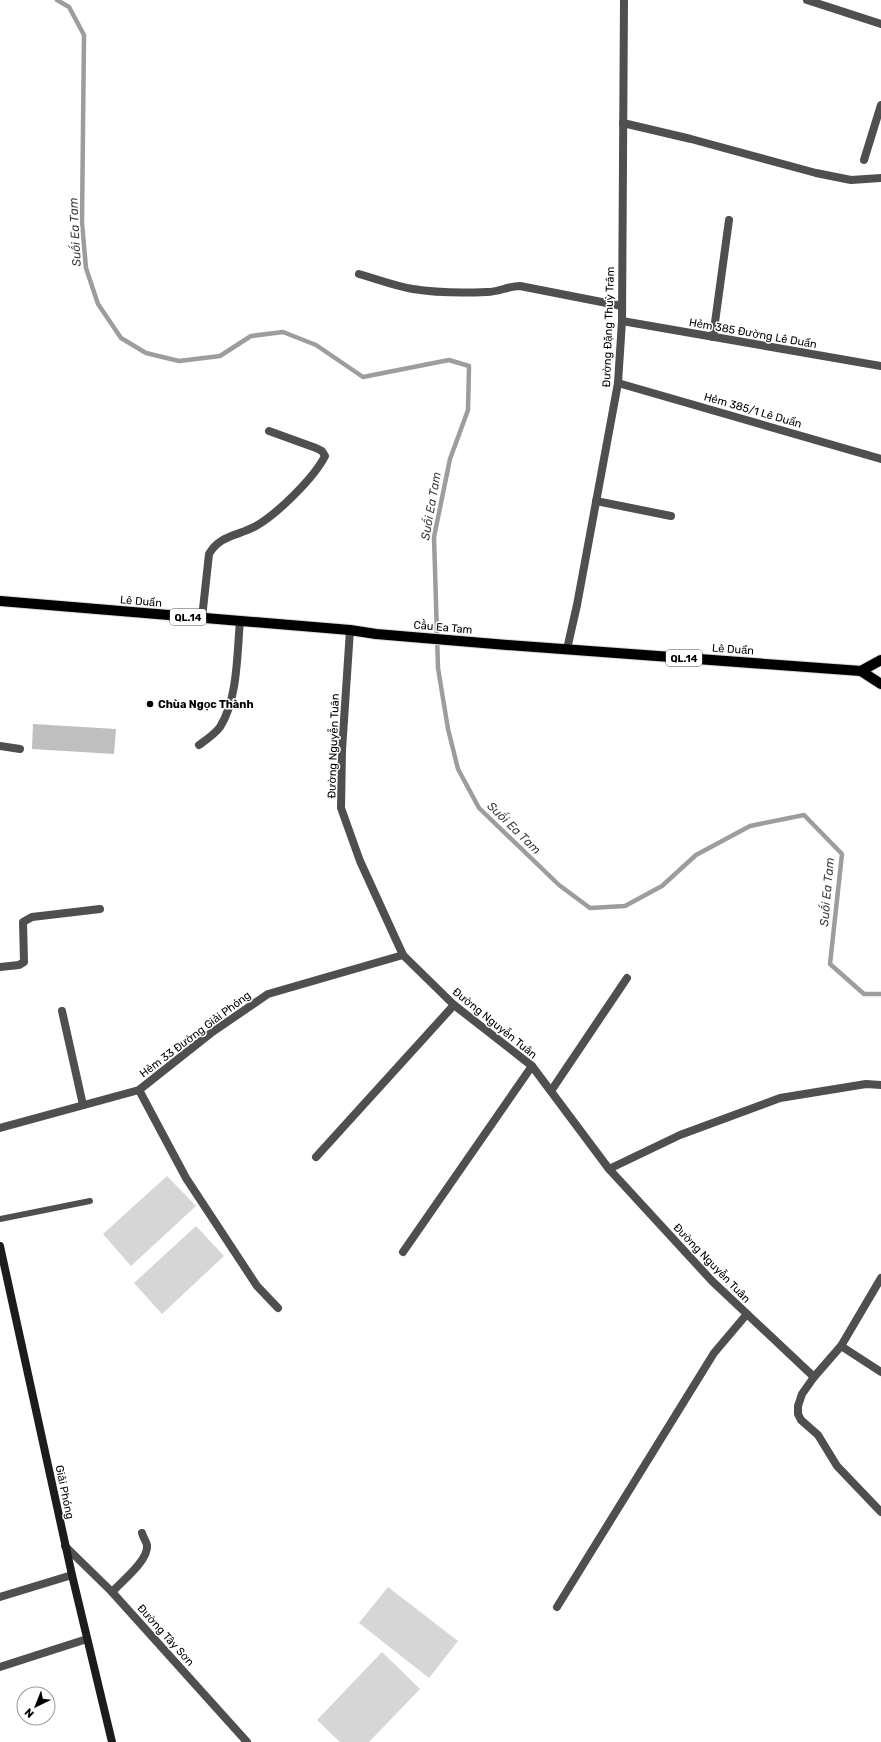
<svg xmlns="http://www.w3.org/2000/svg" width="881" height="1742" font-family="Rubik,sans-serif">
<rect width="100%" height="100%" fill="#fff"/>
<g fill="#d6d6d6">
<polygon points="167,1176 196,1206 131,1266 103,1234"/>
<polygon points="196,1226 224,1256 162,1314 134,1283"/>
<polygon points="388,1587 458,1641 429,1678 359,1623"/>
<polygon points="382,1652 420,1689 369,1742 340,1742 317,1720"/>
</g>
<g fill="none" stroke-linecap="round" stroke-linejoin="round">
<polyline stroke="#9d9d9d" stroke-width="4.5" points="57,0 69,7 84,35 82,223 86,268 98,304 121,338 146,353 179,361 220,356 251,336 283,332 316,345 363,377 449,360 469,366 468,410 450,459 434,537 438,668 448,729 458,769 479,808 559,885 590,908 625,906 662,886 696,855 750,826 804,815 842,854 830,964 864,994 881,994"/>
</g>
<polygon fill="#bfbfbf" points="33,724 116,729 114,754 32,749"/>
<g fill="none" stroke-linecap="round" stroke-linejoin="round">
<g stroke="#dbdbdb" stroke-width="12">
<g id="primary">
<polyline points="0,601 350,630 376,634 507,645 861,671 881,684"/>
<polyline points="861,671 881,660"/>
</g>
</g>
<polyline stroke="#4f4f4f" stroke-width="6" points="0,1219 90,1201"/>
<g stroke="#4f4f4f" stroke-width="8">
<polyline points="807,0 881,24"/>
<polyline points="623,123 691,139 816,173 851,180 881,178"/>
<polyline points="864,160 881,105"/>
<path d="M359,274C377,279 395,286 413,289C437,293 463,293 487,292C499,292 508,286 520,286L622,306"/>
<polyline points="622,321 881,366"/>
<polyline points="713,337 729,220"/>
<polyline points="618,383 881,459"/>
<polyline points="596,501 671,516"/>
<path d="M202,618L209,554C220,535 238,536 256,526C277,514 314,478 325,456L322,451L316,448L269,431"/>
<polyline points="350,630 342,750 341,808 360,861 403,955 454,1005 532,1066 609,1169 712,1281 814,1377"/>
<polyline points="567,649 577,605 618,383 622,321 624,0"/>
<path d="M199,745C206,740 215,734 220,727C238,699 237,653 240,621"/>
<polyline points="0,746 20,749"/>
<polyline points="0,967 19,965 24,962 23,922 32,917 100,909"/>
<polyline points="62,1011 83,1105"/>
<polyline points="139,1090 186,1178 257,1286 278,1308"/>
<polyline points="551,1091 627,978"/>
<polyline points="0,1128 139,1090 211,1033 268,994 403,955"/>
<polyline points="316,1157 454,1005"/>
<polyline points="609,1169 680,1135 780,1098 866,1084 881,1085"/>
<polyline points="403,1252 532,1066"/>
<polyline points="881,1278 841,1346 814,1377 802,1394 798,1406 798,1414 801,1420 818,1435 837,1466 881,1512"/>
<polyline points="841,1346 881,1372"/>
<polyline points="65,1546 112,1592 247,1742"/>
<path d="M112,1592C122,1581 149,1560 147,1545C146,1541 143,1537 142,1533"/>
<polyline points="0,1597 72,1575"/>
<polyline points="557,1607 714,1353 747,1314"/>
<polyline points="0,1667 87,1639"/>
</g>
<polyline stroke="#1c1c1c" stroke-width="8" points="0,1246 72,1575 112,1742"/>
<use href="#primary" stroke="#000" stroke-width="10"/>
</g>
<circle fill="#000" stroke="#fff" stroke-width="1.5" cx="150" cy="704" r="4"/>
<g text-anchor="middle" stroke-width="3" stroke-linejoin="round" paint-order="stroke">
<g fill="#fff" stroke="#4c4c4c" stroke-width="1">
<rect x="170" y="609" width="36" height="16" rx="3"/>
<rect x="666" y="650" width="36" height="16" rx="3"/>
</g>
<g font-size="10" font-weight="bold" fill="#000">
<text x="188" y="621">QL.14</text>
<text x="684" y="662">QL.14</text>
</g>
<g font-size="11" fill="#000" stroke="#fff">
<text transform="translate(608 327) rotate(-88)" y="4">Đường Đặng Thuỳ Trâm</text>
<text transform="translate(753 333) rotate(10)" y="4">Hẻm 385 Đường Lê Duẩn</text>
<text transform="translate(753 410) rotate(16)" y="4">Hẻm 385/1 Lê Duẩn</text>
<text transform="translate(141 601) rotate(5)" y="4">Lê Duẩn</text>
<text transform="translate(443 627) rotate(5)" y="4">Cầu Ea Tam</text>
<text transform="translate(733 649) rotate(4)" y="4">Lê Duẩn</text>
<text transform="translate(333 746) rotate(-88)" y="4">Đường Nguyễn Tuân</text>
<text transform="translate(495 1023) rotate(39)" y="4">Đường Nguyễn Tuân</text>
<text transform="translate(195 1034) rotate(-37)" y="4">Hẻm 33 Đường Giải Phóng</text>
<text transform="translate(712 1263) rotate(46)" y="4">Đường Nguyễn Tuân</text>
<text transform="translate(65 1492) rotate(78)" y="4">Giải Phóng</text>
<text transform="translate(166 1635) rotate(48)" y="4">Đường Tây Sơn</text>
</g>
<g font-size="11" font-weight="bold" fill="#000" stroke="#fff" text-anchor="start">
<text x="158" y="708">Chùa Ngọc Thành</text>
</g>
<g font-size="12" font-style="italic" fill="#3e3e3e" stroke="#fff">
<text transform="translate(75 232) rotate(-93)" y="4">Suối Ea Tam</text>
<text transform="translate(431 506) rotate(-80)" y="4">Suối Ea Tam</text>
<text transform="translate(514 828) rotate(44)" y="4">Suối Ea Tam</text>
<text transform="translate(827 892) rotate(-85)" y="4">Suối Ea Tam</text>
</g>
</g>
<g transform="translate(36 1706) rotate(223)"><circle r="19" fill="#ffffff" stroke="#999999"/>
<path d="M0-3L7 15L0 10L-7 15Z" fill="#000000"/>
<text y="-6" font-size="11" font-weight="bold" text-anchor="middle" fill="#000000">N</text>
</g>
</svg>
